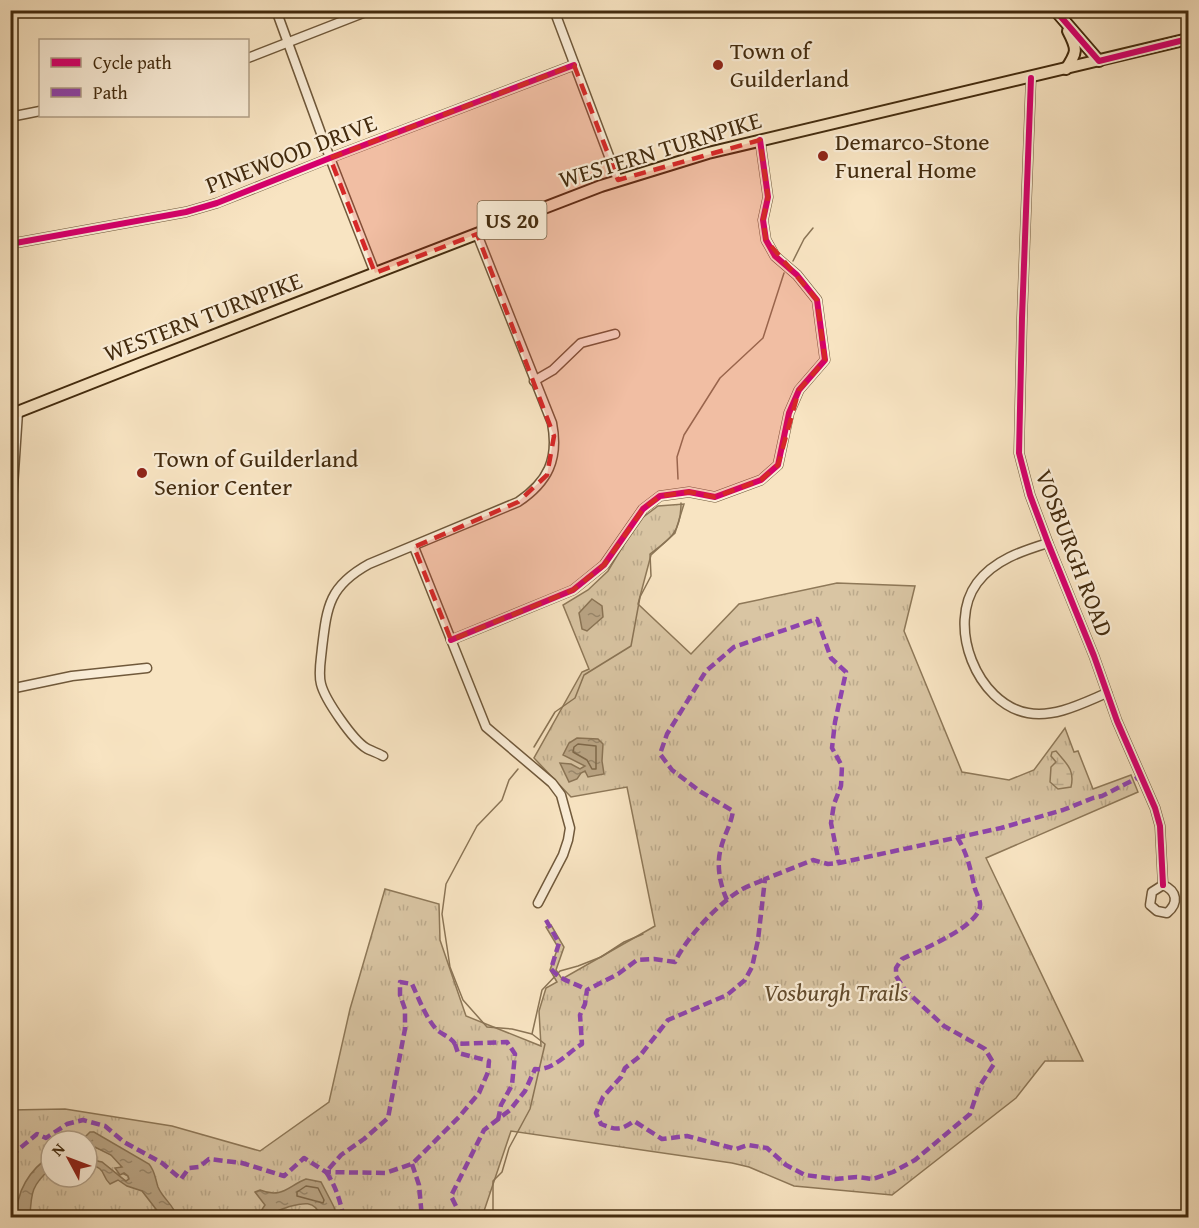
<svg xmlns="http://www.w3.org/2000/svg" width="1199" height="1228" font-family="'Gentium Book Plus',serif">
<defs>
<pattern id="grass-tufts" width="24" height="20" patternUnits="userSpaceOnUse" patternTransform="scale(1.5)"><rect width="24" height="20" fill="#d9c5a3"/><path d="M3 7l-1-3M5 7V3M7 7l1-3M15 17l-1-3M17 17v-4M19 17l1-3" fill="none" stroke="#bba98b"/></pattern>
<pattern id="wetland-marsh" width="20" height="14" patternUnits="userSpaceOnUse" patternTransform="scale(1.5)"><rect width="20" height="14" fill="#d9c5a3"/><path d="M1 5h8M5 5V1M11 12h8M15 12V8" fill="none" stroke="#bba98b"/></pattern>
<pattern id="water-ripples" width="26" height="14" patternUnits="userSpaceOnUse" patternTransform="scale(1.5)"><rect width="26" height="14" fill="#baa585"/><path d="M2 4q2-2 4 0t4 0M15 11q2-2 4 0t4 0" fill="none" stroke="#99876b"/></pattern>
</defs>
<rect width="100%" height="100%" fill="#f8e4c2"/>
<filter id="stains"><feTurbulence type="fractalNoise" baseFrequency=".00333" numOctaves="4"/><feColorMatrix values="0 0 0 0 .2 0 0 0 0 .09 0 0 0 0 .02 0 0 0 .5 -.17"/></filter>
<radialGradient id="worn" r=".72"><stop offset=".6" stop-color="#630" stop-opacity="0"/><stop offset="1" stop-color="#630" stop-opacity=".3"/></radialGradient>
<path fill="url(#grass-tufts)" stroke="#8e7858" stroke-width="1.5" fill-rule="evenodd" d="M684,504L675,533L651,555L638,604L691,654L739,604L837,583L915,586L904,631L962,772L1009,780L1034,770L1065,728L1074,752L1078,751L1093,789L1131,775L1138,792L986,858L1083,1061H1045L1016,1098L892,1195L794,1186L749,1167L732,1163L511,1131L482,1217L11,1218V1110L65,1109L172,1126L260,1151L329,1102L350,1009L385,889L439,904L440,940L466,1016L541,1046L539,1011L546,988L557,982L550,970L558,947L546,927L551,925L564,947L556,970L562,979L655,926L627,787L571,797L534,758L582,672L589,669L563,605L588,590L608,571L638,521L658,506ZM51,1141H87V1177H51Z"/>
<g fill="url(#wetland-marsh)" stroke="#8e7858" stroke-width="1.5">
<path d="M1056,751C1067,764 1075,770 1071,787L1058,789L1050,782L1051,767L1056,762L1051,756L1052,752Z"/>
<path d="M95,1147C106,1152 124,1158 122,1173L128,1176L129,1179L126,1181L105,1165L95,1160L87,1159V1151Z"/>
</g>
<g fill="url(#water-ripples)" stroke="#8a7455" stroke-width="1.5">
<polygon points="592,599 602,606 603,617 587,631 582,629 579,613"/>
<polygon points="577,738 598,739 603,744 602,761 604,774 588,777 585,771 581,773 577,779 569,782 560,763 571,764 580,769 585,766 563,755 569,743"/>
<path d="M90,1132H94L149,1164C155,1171 155,1178 158,1187C163,1199 174,1205 177,1217H162L142,1191L127,1186L118,1180L110,1184C100,1175 108,1168 87,1164V1159L102,1162L123,1179L126,1181L129,1179L128,1176L124,1173L120,1175L115,1168L122,1167L111,1155L95,1147L87,1151V1141L84,1138Z"/>
<path d="M51,1156V1168C32,1185 31,1192 30,1217H18C14,1193 31,1168 51,1156Z"/>
<path d="M306,1179L321,1182L334,1207L337,1217H321C315,1199 302,1203 288,1207C280,1210 276,1210 272,1217H257L265,1205L255,1192L260,1190C282,1199 288,1186 306,1179Z"/>
</g>
<g fill="none" stroke-linecap="round" stroke-linejoin="round">
<g stroke="#7e684a" stroke-width="1.5">
<polygon points="578,744 596,746 596,769 592,769 587,760 573,752 574,747"/>
<polygon points="306,1186 318,1188 324,1200 323,1203 297,1196 297,1192"/>
</g>
<g stroke="#8a7455" stroke-width="1.5">
<polyline points="793,261 804,239 813,228"/>
<polyline points="678,479 677,457 684,435 720,378 763,338 784,273"/>
<path d="M534,747L555,712L575,698L584,675L631,646L640,597L651,576L650,554C672,538 681,531 681,503"/>
<polyline points="518,769 509,780 502,800 477,826 446,884 442,914 450,967 463,1000 487,1027 512,1029 532,1034"/>
<polyline points="493,1218 493,1181 502,1172 509,1148 530,1109 545,1044 532,1034 542,990 560,971 578,966 601,957 624,942 643,934"/>
</g>
<g stroke="#70593b" stroke-width="11">
<g id="minor">
<polyline points="276,10 330,158 375,273"/>
<polyline points="554,10 618,180"/>
<polyline points="248,58 371,10"/>
<polyline points="1031,78 1022,318 1019,453 1030,495 1048,543 1094,656 1117,721 1155,808 1160,826 1163,885"/>
<polyline points="10,117 40,111"/>
<polyline points="10,244 186,212 217,203 330,158 574,65"/>
<polyline points="534,381 553,370 581,343 615,334"/>
<polyline points="10,532 18,412"/>
<path d="M1048,543C1022,551 994,560 977,583C946,625 977,704 1028,713C1055,718 1083,703 1107,693"/>
<polyline points="414,547 486,727 552,783 561,795 570,828 568,840 563,855 538,903"/>
<polyline points="451,640 573,590 604,565 643,509 660,496 689,492 715,497 761,480 778,465 789,413 799,390 825,360 817,300 797,275 775,256 766,240 763,220 768,197 760,140"/>
<polyline points="10,689 72,676 147,668"/>
<path d="M383,756C378,753 371,751 366,748C353,740 325,700 321,684C318,673 321,660 322,648C327,606 329,586 369,564L518,502C548,482 559,459 552,423L477,234"/>
<path d="M1163,885C1177,891 1179,903 1167,913L1157,911L1150,905L1152,892Z"/>
</g>
</g>
<g stroke="#432b0e" stroke-width="14">
<g id="major">
<polyline points="1055,10 1099,61"/>
<path d="M1066,69C1077,52 1078,50 1068,31"/>
<polyline points="10,415 142,363 601,186 708,153 1188,39"/>
</g>
</g>
<use href="#minor" stroke="#faedd7" stroke-width="8"/>
<use href="#major" stroke="#f8e4c2" stroke-width="10"/>
<g stroke="#8e44ad" stroke-width="4.5" stroke-dasharray="9 4.5" stroke-linecap="butt">
<path d="M957,837C967,853 970,867 974,885C975,891 979,897 980,903C983,926 920,950 902,959L896,968V976L905,990L944,1026L985,1049L994,1064L979,1087L970,1114L915,1160L893,1172L873,1179L857,1177L835,1179L805,1175L786,1165L767,1148L748,1145L736,1149L687,1136L662,1139L634,1121C620,1131 616,1130 601,1124L596,1113L603,1097L621,1077L625,1068L639,1057L668,1020L727,995L745,980L752,967L758,940L765,879L813,860L828,864L839,863L1001,828L1063,810L1093,798L1102,796L1141,776"/>
<path d="M727,900C720,885 716,864 721,848C724,835 731,825 733,811L701,792L672,770L660,754L667,734L706,671L734,647L817,619L831,658L846,672L835,722L832,748L842,766L841,786L834,804L831,823L839,863"/>
<path d="M546,920L559,943L551,969C561,981 573,982 587,990"/>
<polyline points="10,1153 13,1154 37,1134 46,1138 67,1124 83,1120 105,1126 124,1142 162,1163 181,1179 189,1168 199,1167 209,1159 242,1163 284,1176 304,1158 326,1172 385,1173 412,1164 459,1117 479,1093 488,1072 489,1061 458,1053 455,1044 507,1042 515,1054 512,1085 501,1105 498,1120"/>
<polyline points="412,1164 419,1185 422,1218"/>
<path d="M344,1218C340,1201 336,1186 326,1172L341,1155L364,1139L388,1118L405,1029V1009L400,995V982L412,984C419,999 425,1016 436,1029C442,1035 450,1036 455,1044"/>
<path d="M462,1218L451,1196L484,1130L510,1110L525,1091L535,1069C553,1071 567,1053 582,1044L580,1015L585,1004L587,990L618,974L637,960L654,959L675,962C686,938 717,905 739,891C747,886 757,883 765,879"/>
</g>
<g stroke="#faedd7" stroke-width="10">
<g id="cycleway">
<polyline points="1055,10 1099,61 1188,39"/>
<polyline points="1031,78 1022,318 1019,453 1030,495 1048,543 1094,656 1117,721 1155,808 1160,826 1163,885"/>
<polyline points="10,244 186,212 217,203 330,158 574,65"/>
<polyline points="451,640 573,590 604,565 643,509 660,496 689,492 715,497 761,480 778,465 789,413 799,390 825,360 817,300 797,275 775,256 766,240 763,220 768,197 760,140"/>
</g>
</g>
<use href="#cycleway" stroke="#d6006c" stroke-width="6"/>
</g>
<path fill="#d62828" fill-opacity="0.2" stroke="#d62828" stroke-width="4.5" stroke-dasharray="12 8" stroke-linejoin="round" d="M574,65L618,180L760,140L768,197L763,220L766,240L817,300L825,360L799,390L778,465L761,480L715,497L689,492L660,496L643,509L604,565L573,590L451,640L414,547L518,502L547,475L554,436L477,234L375,273L330,158Z"/>
<g fill="#8f2418" stroke="#faedd7" stroke-width="2">
<circle cx="718" cy="65" r="6"/>
<circle cx="823" cy="156" r="6"/>
<circle cx="142" cy="473" r="6"/>
</g>
<g text-anchor="middle" stroke-width="4.5" stroke-linejoin="round" paint-order="stroke">
<rect fill="#faedd7" stroke="#7a654a" stroke-width="1.5" x="477.5" y="201" width="69" height="38" rx="4.5"/>
<g font-size="22" font-weight="bold" fill="#432b0e">
<text x="512" y="228">US 20</text>
</g>
<g font-size="24" fill="#432b0e" stroke="#faedd7" text-anchor="start">
<text x="730" y="59">Town of<tspan x="730" dy="28">Guilderland</tspan></text>
<text x="835" y="150">Demarco-Stone<tspan x="835" dy="28">Funeral Home</tspan></text>
<text x="154" y="467">Town of Guilderland<tspan x="154" dy="28">Senior Center</tspan></text>
</g>
<g font-size="24" fill="#432b0e" stroke="#faedd7">
<text transform="translate(660 150) rotate(-17)" y="8">WESTERN TURNPIKE</text>
<text transform="translate(291 154) rotate(-21)" y="8">PINEWOOD DRIVE</text>
<text transform="translate(203 317) rotate(-21)" y="8">WESTERN TURNPIKE</text>
<text transform="translate(1074 553) rotate(69)" y="8">VOSBURGH ROAD</text>
</g>
<g font-size="24" font-style="italic" fill="#614a2c" stroke="#faedd7">
<text x="836" y="1001">Vosburgh Trails</text>
</g>
</g>
<rect width="1199" height="1228" fill="none" stroke="#f8e4c2" stroke-width="36"/>
<rect x="12" y="12" width="1175" height="1204" fill="none" stroke="#432b0e" stroke-width="3"/>
<rect x="18" y="18" width="1163" height="1192" fill="none" stroke="#432b0e" stroke-width="1.5"/>
<rect x="39" y="39" width="210" height="78" fill="#faedd7" stroke="#b19f87" stroke-width="1.5"/>
<rect x="51" y="58" width="30" height="9" fill="#d6006c" stroke="#b19f87" stroke-width="1.5"/>
<text x="93" y="69" font-size="18" fill="#432b0e">Cycle path</text>
<rect x="51" y="88" width="30" height="9" fill="#8e44ad" stroke="#b19f87" stroke-width="1.5"/>
<text x="93" y="99" font-size="18" fill="#432b0e">Path</text>
<g transform="translate(69 1159) rotate(311)"><circle r="28" fill="#faedd7" stroke="#b19f87" stroke-width="1.5"/>
<path d="M0-4.5L10 22L0 15L-10 22Z" fill="#8f2418"/>
<text y="-9" font-size="16" font-weight="bold" text-anchor="middle" fill="#432b0e">N</text>
</g>
<rect width="100%" height="100%" filter="url(#stains)"/>
<rect width="100%" height="100%" fill="url(#worn)"/>
</svg>
